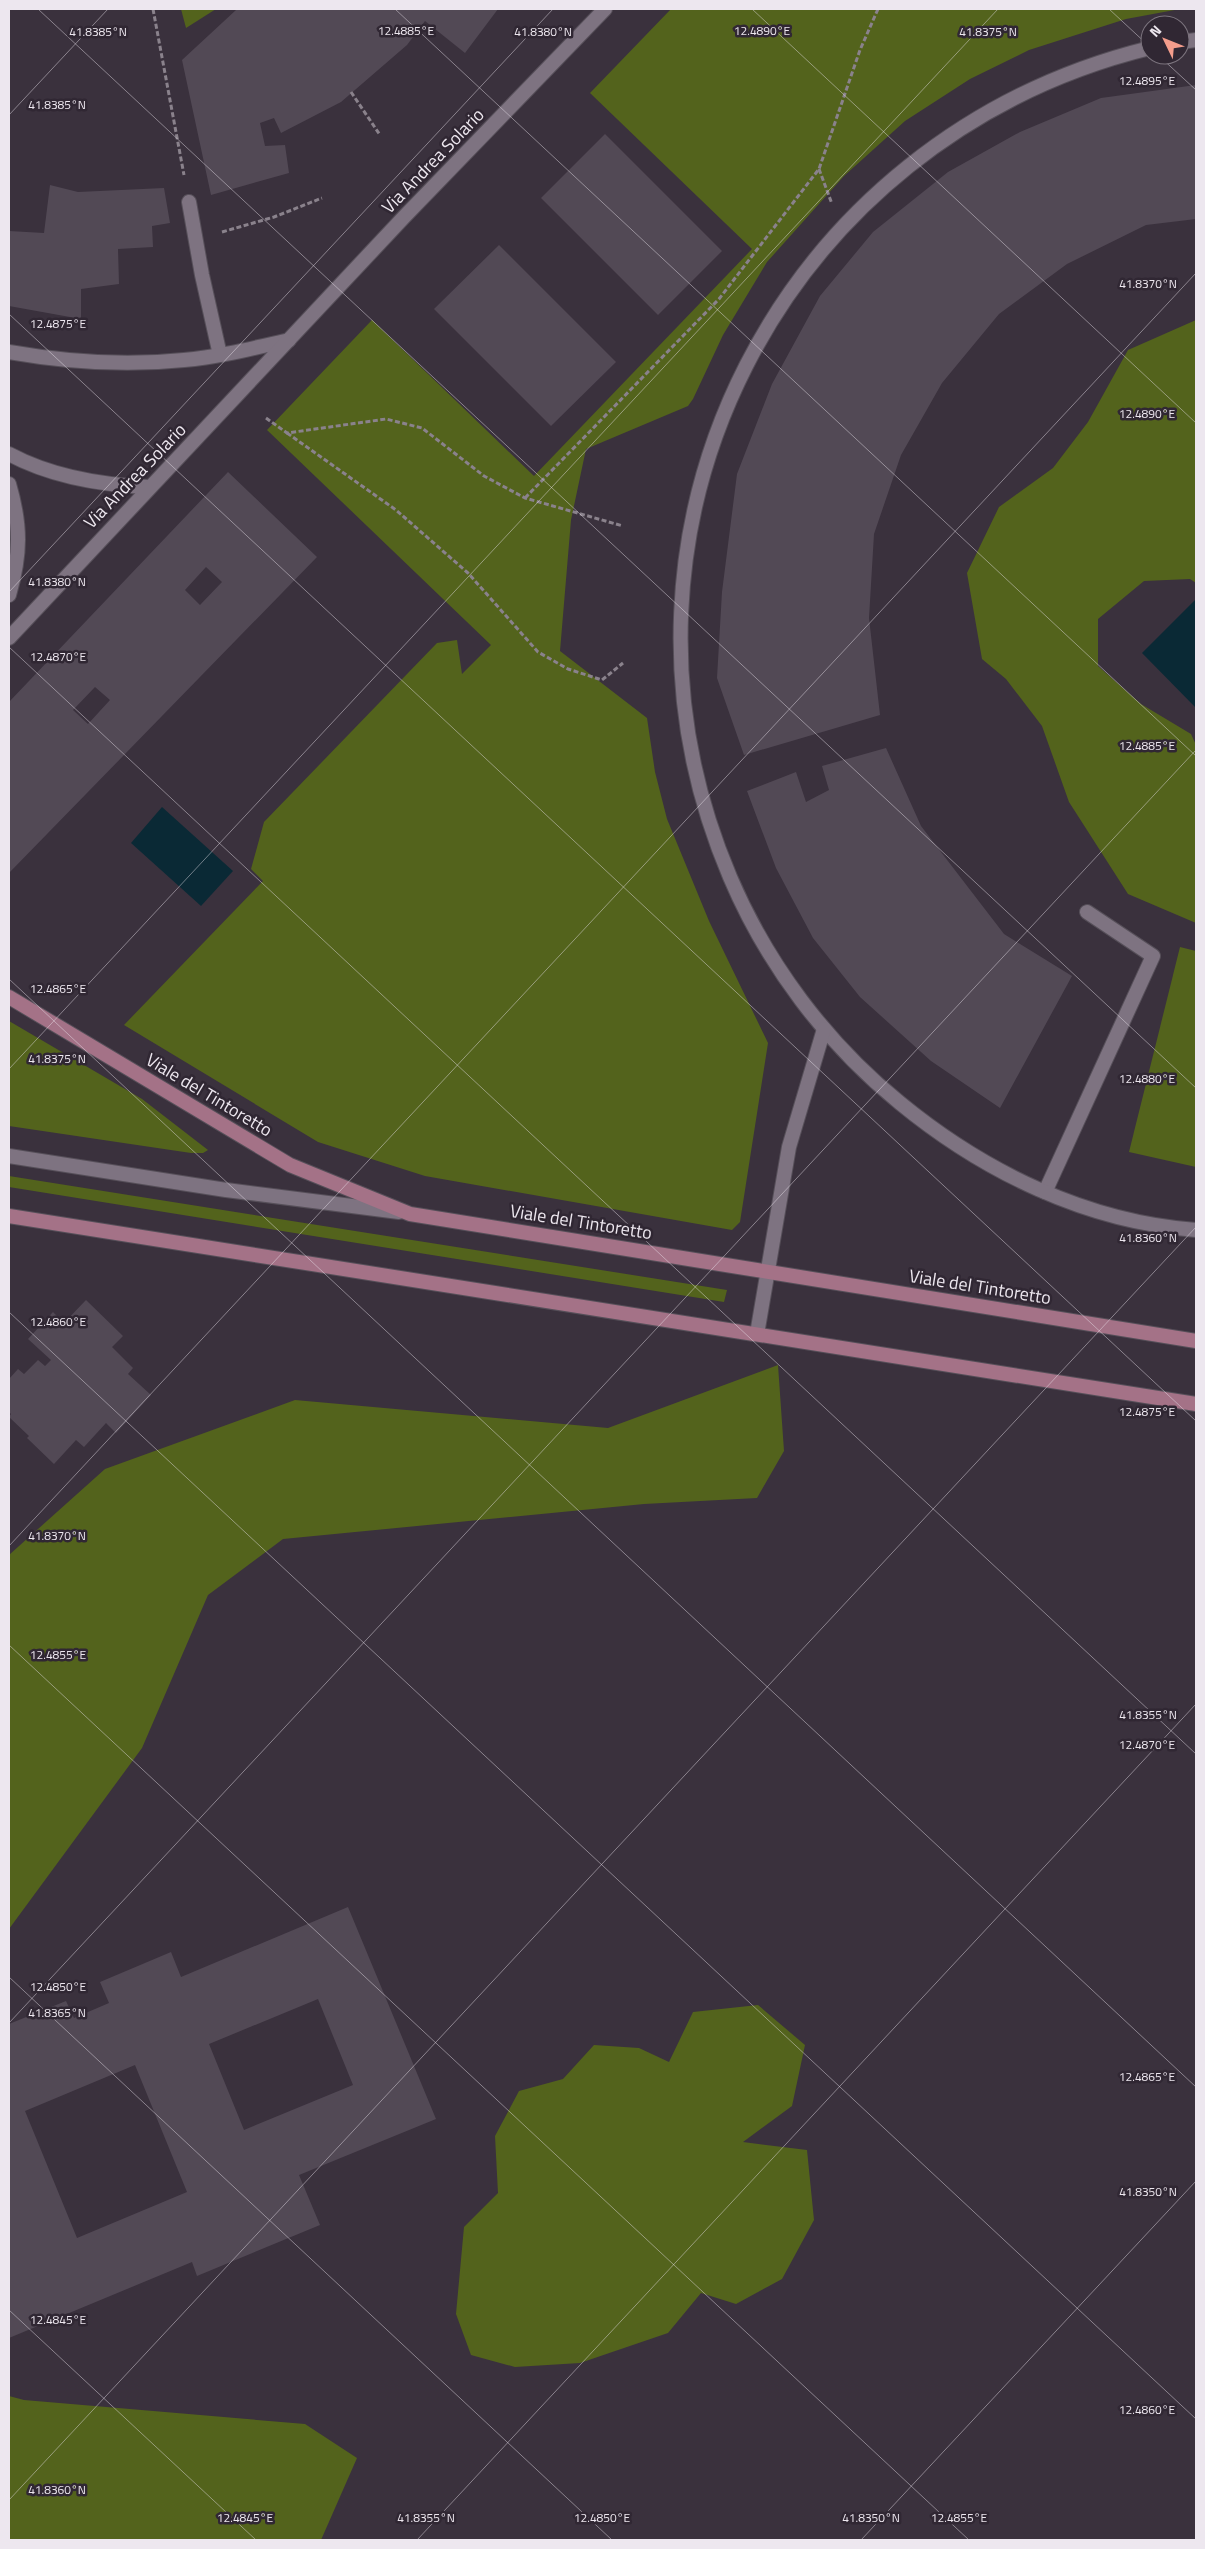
<svg xmlns="http://www.w3.org/2000/svg" width="1205" height="2549" font-family="'Titillium Web',sans-serif">
<rect width="100%" height="100%" fill="#3a313d"/>
<g fill="#53631c">
<polygon points="181,9 216,9 186,28"/>
<polygon points="671,9 1180,9 1126,19 1029,50 970,79 905,121 844,176 767,262 723,335 693,399 688,406 586,449 571,520 560,651 647,718 655,772 667,819 709,921 768,1043 740,1222 732,1230 425,1176 318,1142 124,1025 263,881 251,869 264,822 437,643 457,640 462,674 491,645 267,430 372,320 534,476 752,249 590,93"/>
<polygon points="1196,320 1196,583 1190,579 1144,581 1098,619 1098,666 1141,704 1191,734 1196,745 1196,923 1128,894 1069,802 1042,726 1006,679 982,659 967,573 999,507 1053,468 1088,422 1128,350"/>
<polygon points="1180,947 1196,951 1196,1167 1129,1152"/>
<polygon points="9,1021 142,1099 208,1150 203,1153 191,1153 9,1126"/>
<polygon points="9,1176 727,1290 724,1302 9,1187"/>
<polygon points="778,1365 784,1451 757,1498 644,1504 283,1539 208,1595 142,1748 9,1929 9,1555 105,1469 295,1400 608,1428"/>
<polygon points="758,2005 805,2045 792,2106 743,2142 807,2150 814,2220 782,2279 736,2304 701,2293 668,2333 580,2363 515,2367 471,2355 456,2314 464,2227 498,2193 495,2136 519,2091 563,2079 594,2045 639,2048 669,2062 693,2012"/>
<polygon points="9,2396 24,2400 305,2424 357,2458 321,2540 9,2540"/>
</g>
<g fill="#0a2935">
<polygon points="1196,599 1196,708 1142,653"/>
<polygon points="162,807 233,871 201,906 131,843"/>
</g>
<g fill="#524955" fill-rule="evenodd">
<polygon points="245,9 498,9 465,53 425,21 407,45 341,102 281,133 274,118 260,123 265,146 285,145 289,173 211,195 182,60 236,10"/>
<polygon points="1196,85 1196,219 1146,225 1067,264 999,314 942,383 901,455 874,534 869,618 880,715 744,755 717,678 722,592 737,474 772,384 820,296 873,232 948,172 1020,132 1101,98"/>
<polygon points="605,134 722,251 658,315 541,198"/>
<polygon points="50,185 78,192 164,188 170,223 152,226 153,247 118,249 119,284 81,289 81,319 9,306 9,231 44,233"/>
<polygon points="499,245 616,362 551,426 434,309"/>
<path d="M228,472L317,557L9,873V702ZM206,567L222,582L200,605L185,590ZM95,687L110,700L88,724L73,710Z"/>
<polygon points="886,748 921,826 1004,934 1072,976 1000,1108 931,1061 860,997 813,938 776,868 747,791 796,772 806,802 829,790 822,766"/>
<polygon points="86,1300 123,1336 112,1347 133,1368 128,1374 151,1395 116,1433 106,1423 84,1447 76,1440 54,1464 27,1438 29,1436 9,1417 11,1414 9,1412 9,1379 18,1369 24,1374 38,1360 45,1366 51,1360 28,1339 53,1312 64,1323"/>
<path d="M348,1907L436,2119L299,2175L320,2225L197,2276L192,2262L9,2338V2024L66,2001L74,2018L109,2003L100,1982L171,1952L181,1977ZM318,1999L353,2085L244,2130L209,2044ZM135,2065L187,2192L77,2238L25,2111Z"/>
</g>
<g fill="none" stroke-linecap="round" stroke-linejoin="round">
<g stroke="#564f59" stroke-width="16">
<g id="service">
<polyline points="189,202 202,275 220,355"/>
<polyline points="1045,1192 1153,956 1087,912"/>
</g>
</g>
<g stroke="#564f59" stroke-width="16">
<g id="minor">
<polyline points="1180,42 1196,40"/>
<path d="M1150,48C783,138 581,527 730,877C767,964 826,1043 900,1103C984,1172 1087,1222 1196,1230"/>
<path d="M9,352C66,362 126,366 184,360C219,357 254,348 289,340"/>
<path d="M9,454C52,477 101,485 149,487"/>
<path d="M9,484C21,525 21,554 9,595"/>
<polyline points="9,638 404,217 605,9"/>
<polyline points="9,1156 226,1190 399,1212"/>
<polyline points="757,1334 789,1147 824,1029"/>
</g>
</g>
<g stroke="#564f59" stroke-width="16">
<g id="secondary">
<polyline points="9,997 290,1165 410,1214 1196,1341"/>
<polyline points="9,1216 1196,1404"/>
</g>
</g>
<g stroke="#8a828c" stroke-width="3" stroke-dasharray="5 2.5" stroke-linecap="butt">
<polyline points="153,9 184,175"/>
<polyline points="351,92 380,135"/>
<polyline points="819,169 832,204"/>
<polyline points="222,232 274,217 322,198"/>
<polyline points="266,418 287,433 386,419 422,428 484,476 525,498 623,526"/>
<polyline points="287,433 396,510 468,573 538,652 568,669 602,680 623,663"/>
<polyline points="525,498 719,299 819,169 860,50 878,9"/>
</g>
<use href="#service" stroke="#7e7381" stroke-width="14"/>
<use href="#minor" stroke="#7e7381" stroke-width="14"/>
<use href="#secondary" stroke="#a47287" stroke-width="14"/>
</g>
<path fill="none" stroke="#ede7ef" stroke-width="1" stroke-opacity="0.45" d="M38,9L1196,1088M395,9L1196,756M752,9L1196,423M1109,9L1150,47M1158,55L1196,90M9,115L108,9M9,314L1196,1421M9,592L553,9M9,647L1196,1754M9,979L1196,2087M9,1069L998,9M9,1312L1196,2419M9,1546L1196,273M9,1645L969,2540M9,1977L612,2540M9,2023L1196,750M9,2310L256,2540M9,2500L1196,1227M417,2540L1196,1704M861,2540L1196,2181"/>
<g text-anchor="middle" stroke-width="5" stroke-linejoin="round" paint-order="stroke">
<g font-size="18" fill="#ede7ef" stroke="#302733">
<text transform="translate(433 161) rotate(-46)" y="6">Via Andrea Solario</text>
<text transform="translate(135 476) rotate(-46)" y="6">Via Andrea Solario</text>
<text transform="translate(209 1095) rotate(31)" y="6">Viale del Tintoretto</text>
<text transform="translate(581 1222) rotate(9)" y="6">Viale del Tintoretto</text>
<text transform="translate(980 1287) rotate(9)" y="6">Viale del Tintoretto</text>
</g>
</g>
<g font-size="12" text-anchor="middle" fill="#ede7ef" stroke="#302733" stroke-width="5" stroke-linejoin="round" paint-order="stroke">
<text x="406" y="35">12.4885°E</text>
<text x="762" y="35">12.4890°E</text>
<text x="98" y="36">41.8385°N</text>
<text x="543" y="36">41.8380°N</text>
<text x="988" y="36">41.8375°N</text>
<text x="1147" y="85">12.4895°E</text>
<text x="57" y="109">41.8385°N</text>
<text x="1148" y="288">41.8370°N</text>
<text x="58" y="328">12.4875°E</text>
<text x="1147" y="418">12.4890°E</text>
<text x="57" y="586">41.8380°N</text>
<text x="58" y="661">12.4870°E</text>
<text x="1147" y="750">12.4885°E</text>
<text x="58" y="993">12.4865°E</text>
<text x="57" y="1063">41.8375°N</text>
<text x="1147" y="1083">12.4880°E</text>
<text x="1148" y="1242">41.8360°N</text>
<text x="58" y="1326">12.4860°E</text>
<text x="1147" y="1416">12.4875°E</text>
<text x="57" y="1540">41.8370°N</text>
<text x="58" y="1659">12.4855°E</text>
<text x="1148" y="1719">41.8355°N</text>
<text x="1147" y="1749">12.4870°E</text>
<text x="58" y="1991">12.4850°E</text>
<text x="57" y="2017">41.8365°N</text>
<text x="1147" y="2081">12.4865°E</text>
<text x="1148" y="2196">41.8350°N</text>
<text x="58" y="2324">12.4845°E</text>
<text x="1147" y="2414">12.4860°E</text>
<text x="57" y="2494">41.8360°N</text>
<text x="426" y="2522">41.8355°N</text>
<text x="871" y="2522">41.8350°N</text>
<text x="245" y="2522">12.4845°E</text>
<text x="602" y="2522">12.4850°E</text>
<text x="959" y="2522">12.4855°E</text>
</g>
<rect width="1205" height="2549" fill="none" stroke="#ede7ef" stroke-width="20"/>
<g transform="translate(1165 40) rotate(313)"><circle r="24" fill="#302733" stroke="#7c747e"/>
<path d="M0-4L9 19L0 12L-9 19Z" fill="#f49d8c"/>
<text y="-8" font-size="14" font-weight="bold" text-anchor="middle" fill="#ede7ef">N</text>
</g>
</svg>
